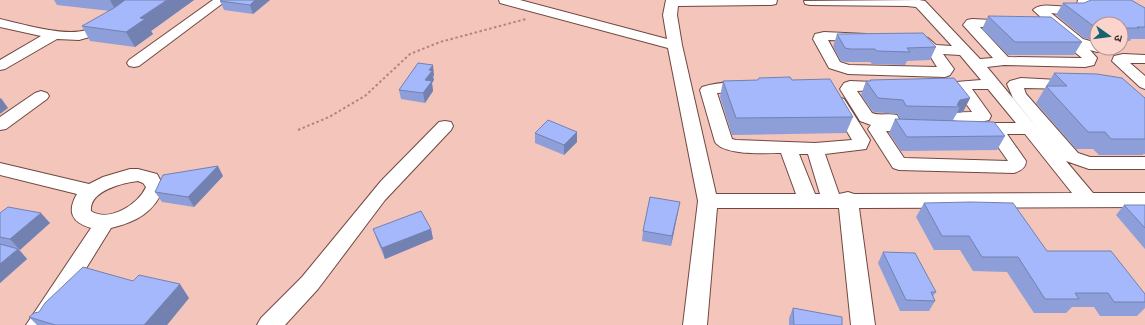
<svg xmlns="http://www.w3.org/2000/svg" width="1145" height="325" font-family="Montserrat,'Noto Sans Devanagari',sans-serif">
<rect width="100%" height="100%" fill="#f4c5bb"/>
<g fill="none" stroke-linecap="round" stroke-linejoin="round">
<g stroke="#704841" stroke-width="2">
<g id="minor">
<path d="M134,0H148L121,22L100,34L79,40L57,39L5,69L0,70V60L41,36L0,27V19C22,24 65,37 86,30C104,24 119,10 134,0Z"/>
<polygon points="213,0 227,0 139,66 134,67 129,66 127,63 129,60"/>
<path d="M499,0H520L667,39L663,15L666,0H777L776,4L771,5L678,6L677,15L682,45L716,194H796L781,153C765,153 725,156 715,142L700,90L702,87C718,82 737,81 753,85L755,88L753,91L717,93L732,139L736,140L815,143L852,140L830,102L832,99L838,97L844,99L870,140L866,149L825,154L839,194L848,192L854,194L1072,193L1025,134H1007L1026,161C1026,168 1020,171 1014,173L899,170L893,168L868,129L871,125L860,121L840,89L844,83L850,81L895,83L897,86L895,89L857,91L872,113C880,116 889,113 897,115L899,119L898,121L922,123L924,127L922,131L916,132L886,131L904,158L1008,161L989,134L970,132L968,128L970,124L976,123H1016L988,89H972L990,114L991,116L989,120L981,122L930,123L924,122L922,118L924,114L930,113L972,112L953,85L956,82L981,80L960,55L943,54L954,69L950,75L945,77L848,74L829,68L813,39L815,34L824,32L866,34L868,37L866,40L861,41L828,40L840,62L849,65L937,67C932,59 927,49 918,44C914,42 910,43 907,38L909,35L914,34L928,38L936,45L952,46L919,10L916,7L907,6L810,5L805,4L804,1L919,0L925,1L980,59L993,58L963,25L967,20L972,19L1013,21L1015,24L1013,27H980L1008,57L1082,58L1054,35L1052,32L1054,29L1033,10C1043,0 1064,11 1077,4L1078,0H1093C1091,3 1091,5 1089,8C1081,18 1062,14 1051,13L1083,39L1097,43V48H1104L1102,51L1097,52L1090,50L1097,58L1094,65L1085,67L1004,65L987,67L1041,132L1013,98L1007,84L1010,81L1021,78L1077,81L1080,84L1077,87L1072,89L1024,88L1026,94L1078,153L1090,157H1145V169H1089L1066,161L1093,193H1145V207L859,208L875,325H851L839,208H717L707,325H683L698,201L668,48L500,3ZM799,154H808L820,194H815Z"/>
<polygon points="1123,54 1145,55 1145,63 1130,63 1145,76 1145,89 1140,87 1112,61 1114,56"/>
<polygon points="41,91 47,93 49,96 47,99 6,129 0,130 0,117 35,93"/>
<polygon points="445,121 451,122 453,126 451,130 385,200 318,289 285,325 257,325 261,318 302,277 381,181 439,122"/>
<path d="M0,163L89,184L103,177L130,169H138L157,174L164,187C155,212 136,222 111,228L51,325H26L91,228C71,222 67,211 77,194L0,175ZM138,181L143,183L146,187C139,204 109,223 91,211C89,191 122,183 138,181Z"/>
</g>
</g>
<polyline stroke="#aa8780" stroke-width="2" stroke-dasharray="2.5 2.5" stroke-linecap="butt" points="298,130 329,117 365,96 410,54 440,42 526,19"/>
<use href="#minor" fill="#fff" fill-rule="evenodd"/>
</g>
<g fill="#8d9ed8">
<polygon points="54,0 194,0 151,31 153,34 135,47 90,41 82,26 110,11 57,5"/>
<polygon points="270,0 253,14 224,10 220,1"/>
<polygon points="1063,3 1141,6 1145,8 1145,39 1131,39 1130,41 1121,41 1121,24 1097,24 1097,41 1084,38 1056,15"/>
<polygon points="988,16 1082,42 1074,55 1008,55 982,29"/>
<polygon points="837,34 936,47 930,60 907,61 905,65 872,64 870,62 846,62 841,61 833,47"/>
<polygon points="1054,73 1145,98 1145,154 1143,154 1143,155 1099,155 1093,149 1076,149 1036,103"/>
<polygon points="434,75 433,77 434,80 432,83 433,91 425,103 401,99 399,90"/>
<polygon points="792,80 853,117 846,133 732,135 720,97 723,81"/>
<polygon points="870,80 970,98 963,112 957,113 953,120 1005,136 997,150 901,151 889,133 895,119 900,119 897,114 873,112 861,95 866,81 870,81"/>
<polygon points="577,132 577,142 564,155 535,143 535,133"/>
<polygon points="223,176 194,207 162,202 155,192"/>
<polygon points="924,203 1047,251 1145,294 1145,308 1137,316 1100,316 1094,307 1072,307 1066,313 1034,313 1007,272 973,271 960,250 934,250 916,217"/>
<polygon points="1124,205 1145,205 1145,249 1116,215"/>
<polygon points="678,212 671,246 642,241 643,231"/>
<polygon points="0,213 50,223 19,249 27,259 0,283"/>
<polygon points="373,229 431,229 433,239 385,259 377,240"/>
<polygon points="883,252 936,292 933,296 935,301 929,311 900,311 878,263"/>
<polygon points="189,298 167,325 37,325 29,317"/>
<polygon points="793,308 842,325 789,325 789,318"/>
</g>
<g fill="#7381b0">
<polygon points="110,0 131,0 116,11"/>
<polygon points="167,0 194,0 151,31 153,34 135,47 126,32 140,18"/>
<polygon points="255,0 270,0 253,14 250,5"/>
<polygon points="433,65 434,75 433,77 434,80 432,83 433,91 425,103 423,93 425,80 429,70"/>
<polygon points="1,98 8,108 0,114 0,99"/>
<polygon points="970,98 963,112 957,113 960,107 956,107 960,100"/>
<polygon points="577,132 577,142 564,155 564,145"/>
<polygon points="218,166 223,176 194,207 188,197"/>
<polygon points="680,202 678,212 671,246 672,236"/>
<polygon points="41,213 50,223 20,250 10,239"/>
<polygon points="431,229 433,239 385,259 382,248"/>
<polygon points="18,249 27,259 0,283 0,264"/>
<polygon points="180,284 189,298 167,325 144,325"/>
</g>
<g fill="#a4b8fb" stroke="#7381b0">
<polygon points="125,0 167,0 140,18 145,19 126,32 82,26 114,8"/>
<polygon points="222,0 255,0 250,5 220,1"/>
<polygon points="1091,0 1131,0 1145,8 1145,27 1137,27 1139,28 1121,28 1121,24 1097,24 1097,26 1092,25 1063,3 1084,3"/>
<polygon points="988,16 1051,17 1082,42 1015,42"/>
<polygon points="923,33 936,47 907,48 910,52 877,51 875,49 850,49 845,48 837,34"/>
<polygon points="418,63 433,65 429,70 432,71 425,80 432,81 423,93 399,90"/>
<polygon points="1054,73 1097,74 1122,78 1145,98 1145,139 1111,139 1105,132 1088,132 1046,86 1067,86"/>
<polygon points="790,77 792,80 830,79 853,117 736,118 723,81 758,80 759,78"/>
<polygon points="954,78 970,98 960,100 957,105 960,107 906,106 903,100 878,98 866,81 871,81 870,80"/>
<polygon points="895,119 994,122 1005,136 907,137"/>
<polygon points="548,120 577,132 564,145 535,133"/>
<polygon points="218,166 188,197 155,192 163,175"/>
<polygon points="650,197 680,202 672,236 643,231"/>
<polygon points="971,202 1013,203 1047,251 1111,251 1145,294 1145,302 1114,302 1108,293 1075,293 1079,299 1045,299 1018,257 982,257 969,236 942,236 924,203"/>
<polygon points="1124,205 1145,205 1145,228"/>
<polygon points="8,207 41,213 10,239 0,237 0,213"/>
<polygon points="421,211 431,229 382,248 373,229"/>
<polygon points="0,244 18,249 0,264"/>
<polygon points="883,252 915,253 936,292 931,292 935,301 906,300"/>
<polygon points="83,267 133,281 139,275 180,284 144,325 55,325 29,317 34,313 39,312 45,303"/>
<polygon points="793,308 842,317 842,325 794,325"/>
</g>
<g transform="translate(1109 36) rotate(104)"><circle r="19" fill="#fbd4cd" stroke="#b1938d"/>
<path d="M0-3L7 15L0 10L-7 15Z" fill="#17626f"/>
<text y="-6" font-size="11" font-weight="bold" text-anchor="middle" fill="#43312d">उ</text>
</g>
</svg>
